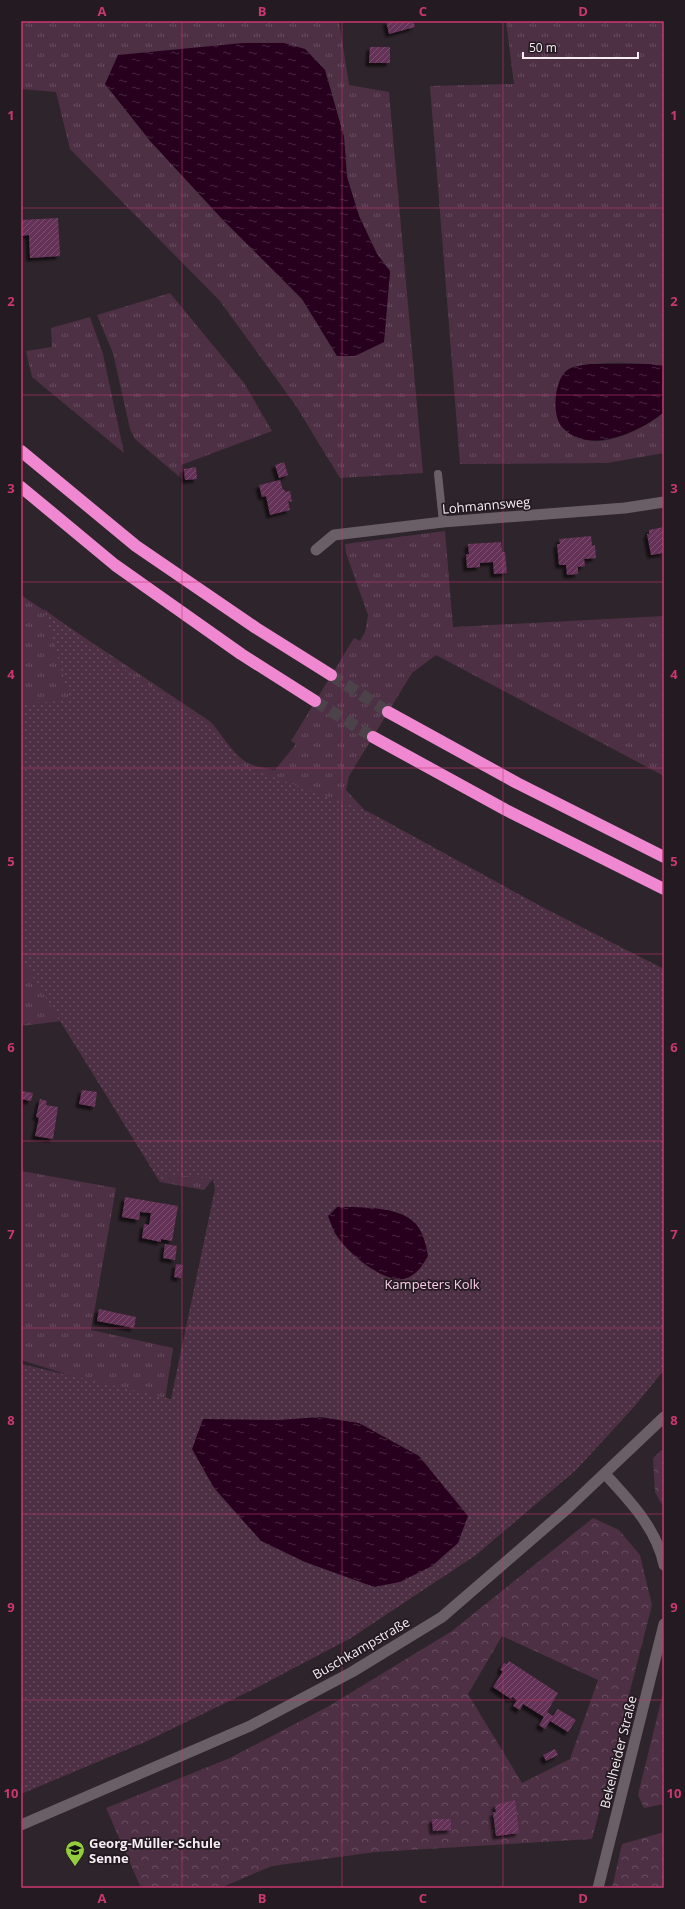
<svg xmlns="http://www.w3.org/2000/svg" width="685" height="1909" font-family="'Open Sans',sans-serif">
<defs>
<pattern id="grass-tufts" width="24" height="20" patternUnits="userSpaceOnUse"><rect width="24" height="20" fill="#4e3045"/><path d="M3 7l-1-3M5 7V3M7 7l1-3M15 17l-1-3M17 17v-4M19 17l1-3" fill="none" stroke="#684e60"/></pattern>
<pattern id="forest-crowns" width="20" height="18" patternUnits="userSpaceOnUse"><rect width="20" height="18" fill="#4e3045"/><path d="M2 6a3 3 0 1 1 6 0M12 15a3 3 0 1 1 6 0" fill="none" stroke="#684e60"/></pattern>
<pattern id="park-dots" width="8" height="8" patternUnits="userSpaceOnUse"><rect width="8" height="8" fill="#4e3045"/><path d="M2 2h.1M6 6h.1" fill="none" stroke="#684e60" stroke-width="1.8" stroke-linecap="round"/></pattern>
<pattern id="water-ripples" width="26" height="14" patternUnits="userSpaceOnUse"><rect width="26" height="14" fill="#27001e"/><path d="M2 4q2-2 4 0t4 0M15 11q2-2 4 0t4 0" fill="none" stroke="#47263f"/></pattern>
<pattern id="building-hatch" width="6" height="6" patternUnits="userSpaceOnUse"><rect width="6" height="6" fill="#643256"/><path d="M-1 1l2-2M0 6l6-6M5 7l2-2" fill="none" stroke="#7b506f"/></pattern>
<filter id="shadow"><feDropShadow dx="-3.5" dy="3.5" stdDeviation="1" flood-color="#0009"/></filter>
</defs>
<rect width="100%" height="100%" fill="#2e242b"/>
<g fill="url(#grass-tufts)" fill-rule="evenodd">
<path d="M21,21H339L349,85L389,92L423,473L340,478L296,406L220,301L70,149L56,92L21,89ZM243,43L305,49L325,70L344,137L347,177L359,216L377,254L390,271L384,342L337,356L302,299L151,142L105,84Z"/>
<path d="M506,21H664V366C635,362 602,361 574,367L570,433C577,437 584,440 593,441C614,443 648,426 664,412V453L607,463L460,464L430,86L514,84Z"/>
<polygon points="170,293 244,383 272,431 181,465 182,479 143,446 135,439 130,429 113,353 97,315"/>
<polygon points="90,317 103,354 124,453 32,377 26,351 52,347 51,328"/>
<path d="M445,531L453,627L664,616V776L436,655L412,673L349,776L346,790L370,816L230,1159L204,1190L160,1182L62,1021L21,1026V595L211,722C223,736 235,759 253,765C260,768 268,768 275,770L296,744L291,741L354,638L360,641L365,632L368,615L346,553L345,544Z"/>
<polygon points="21,1171 116,1188 91,1330 173,1348 165,1400 104,1386 21,1360"/>
</g>
<g fill="url(#forest-crowns)" fill-rule="evenodd">
<polygon points="664,1448 664,1508 655,1492 653,1458"/>
<path d="M593,1518L619,1530L640,1555L652,1605L592,1839L376,1852L272,1866L220,1888H141L106,1808L230,1758L329,1706L452,1631ZM502,1636L598,1680L570,1759L522,1783L468,1694Z"/>
<polygon points="664,1689 664,1804 644,1808 638,1795"/>
<polygon points="664,1832 664,1888 612,1888 622,1844"/>
</g>
<polygon fill="url(#park-dots)" points="44,609 130,673 218,731 243,766 369,812 546,909 664,969 664,1370 633,1408 576,1470 476,1555 351,1638 258,1687 145,1742 21,1794 21,1364 171,1399 215,1189 213,1179 166,1174 160,1182 21,958 21,704 70,700"/>
<g fill="url(#water-ripples)">
<polygon points="243,43 284,43 305,49 325,70 344,137 347,177 359,216 377,254 390,271 384,342 355,356 337,356 302,299 222,219 151,142 105,84 118,55"/>
<path d="M590,364H649L664,366V412C641,432 587,456 562,427C552,415 554,384 565,372C571,366 583,365 590,364Z"/>
<path d="M337,1207C359,1207 401,1206 416,1224C424,1234 426,1245 428,1256C423,1265 417,1274 407,1278C386,1286 348,1253 337,1236C333,1231 331,1223 328,1216Z"/>
<polygon points="320,1417 359,1423 419,1456 468,1516 458,1543 432,1566 400,1582 374,1587 305,1562 261,1541 214,1488 192,1449 203,1419 279,1420"/>
</g>
<g fill="url(#building-hatch)" filter="url(#shadow)">
<polygon points="386,21 413,21 415,27 389,34"/>
<polygon points="370,47 390,47 390,63 369,63"/>
<polygon points="58,218 60,256 30,258 29,235 21,236 21,220"/>
<polygon points="284,462 288,475 279,478 275,465"/>
<polygon points="196,467 197,479 185,480 184,469"/>
<polygon points="280,480 283,490 285,490 285,492 290,491 292,502 288,501 290,510 270,515 266,496 262,497 259,485"/>
<polygon points="664,527 664,553 651,555 647,534 649,534 649,530"/>
<polygon points="591,536 592,546 595,545 596,558 584,559 585,566 578,567 578,574 567,575 566,565 559,565 557,544 560,544 559,539"/>
<polygon points="501,542 502,552 505,552 507,573 494,574 493,562 480,563 480,567 467,568 466,554 469,554 468,544"/>
<polygon points="82,1090 97,1092 95,1107 79,1104"/>
<polygon points="21,1091 33,1093 31,1101 21,1099"/>
<polygon points="40,1099 47,1101 46,1105 58,1107 53,1139 35,1136 39,1118 36,1117"/>
<polygon points="125,1197 178,1206 172,1241 161,1239 161,1242 142,1238 144,1224 149,1225 151,1213 140,1212 139,1220 122,1217"/>
<polygon points="165,1244 177,1246 175,1260 163,1258"/>
<polygon points="176,1264 183,1265 181,1278 174,1277"/>
<polygon points="99,1309 136,1317 134,1328 97,1321"/>
<polygon points="509,1661 558,1693 547,1712 553,1716 558,1709 576,1720 568,1732 550,1721 545,1729 539,1725 544,1717 523,1704 520,1710 513,1706 517,1700 512,1697 511,1699 493,1687 503,1671 500,1670 504,1663 507,1664"/>
<polygon points="555,1749 558,1755 546,1761 543,1755"/>
<polygon points="515,1800 519,1833 496,1836 493,1812 496,1812 495,1805"/>
<polygon points="432,1819 451,1819 451,1830 433,1831"/>
</g>
<g fill="none" stroke-linecap="round" stroke-linejoin="round">
<g stroke="#4c4249" stroke-width="12" stroke-dasharray="12 6" stroke-linecap="butt">
<polyline points="331,675 388,712"/>
<polyline points="315,701 373,737"/>
</g>
<polyline stroke="#6b5f67" stroke-width="8" points="438,474 443,522"/>
<polyline stroke="#6b5f67" stroke-width="11" points="316,550 334,535 443,522 625,508 664,502"/>
<g stroke="#6b5f67" stroke-width="11">
<path d="M605,1474C629,1500 657,1529 664,1565"/>
<polyline points="598,1888 664,1624"/>
</g>
<polyline stroke="#6b5f67" stroke-width="11" points="21,1825 250,1726 352,1672 442,1617 568,1508 664,1417"/>
<g stroke="#ef88d1" stroke-width="12">
<polyline points="21,451 136,546 256,628 331,675"/>
<polyline points="21,487 115,565 241,654 315,701"/>
<polyline points="388,712 517,783 664,857"/>
<polyline points="373,737 506,810 664,889"/>
</g>
</g>
<path fill="none" stroke="#ca3872" stroke-width="1" stroke-opacity="0.55" d="M182,21V1888M342,21V1888M503,21V1888M21,208H664M21,395H664M21,582H664M21,768H664M21,954H664M21,1141H664M21,1328H664M21,1514H664M21,1700H664"/>
<defs>
<g id="school-pin" transform="scale(1)"><path d="M0 17L-7.5 6A9.5 9.5 0 1 1 7.5 6Z" fill="#93cc3d" stroke="#241a21"/><path d="M0-5L7-2L0 1L-7-2ZM-4 1L0 2.5L4 1V4Q0 6-4 4Z" fill="#111"/></g>
</defs>
<g fill-rule="evenodd">
<use href="#school-pin" x="75" y="1850"/>
</g>
<g text-anchor="middle" stroke-width="3.5" stroke-linejoin="round" paint-order="stroke">
<g font-size="13" fill="#f5edf2" stroke="#241a21">
<text transform="translate(486 505) rotate(-5)" y="5">Lohmannsweg</text>
<text transform="translate(361 1648) rotate(-30)" y="5">Buschkampstraße</text>
<text transform="translate(618 1752) rotate(-76)" y="5">Bekelheider Straße</text>
</g>
<g font-size="13" fill="#fdccec" stroke="#241a21">
<text x="432" y="1289">Kampeters Kolk</text>
</g>
<g font-size="13" font-weight="bold" fill="#f5edf2" stroke="#241a21" text-anchor="start">
<text x="89" y="1848">Georg-Müller-Schule<tspan x="89" dy="15">Senne</tspan></text>
</g>
</g>
<rect width="685" height="1909" fill="none" stroke="#241a21" stroke-width="44"/>
<path d="M523 52v6h115v-6" fill="none" stroke="#f5edf2" stroke-width="2"/>
<text x="529" y="52" font-size="12" fill="#f5edf2" stroke="#241a21" stroke-width="3" paint-order="stroke">50 m</text>
<rect x="22" y="22" width="641" height="1865" fill="none" stroke="#ca3872" stroke-width="1.5"/>
<g font-size="13" text-anchor="middle" font-weight="bold" fill="#ca3872">
<text x="102" y="16">A</text>
<text x="262" y="16">B</text>
<text x="423" y="16">C</text>
<text x="583" y="16">D</text>
<text x="11" y="120">1</text>
<text x="674" y="120">1</text>
<text x="11" y="306">2</text>
<text x="674" y="306">2</text>
<text x="11" y="493">3</text>
<text x="674" y="493">3</text>
<text x="11" y="679">4</text>
<text x="674" y="679">4</text>
<text x="11" y="866">5</text>
<text x="674" y="866">5</text>
<text x="11" y="1052">6</text>
<text x="674" y="1052">6</text>
<text x="11" y="1239">7</text>
<text x="674" y="1239">7</text>
<text x="11" y="1425">8</text>
<text x="674" y="1425">8</text>
<text x="11" y="1612">9</text>
<text x="674" y="1612">9</text>
<text x="11" y="1798">10</text>
<text x="674" y="1798">10</text>
<text x="102" y="1903">A</text>
<text x="262" y="1903">B</text>
<text x="423" y="1903">C</text>
<text x="583" y="1903">D</text>
</g>
</svg>
